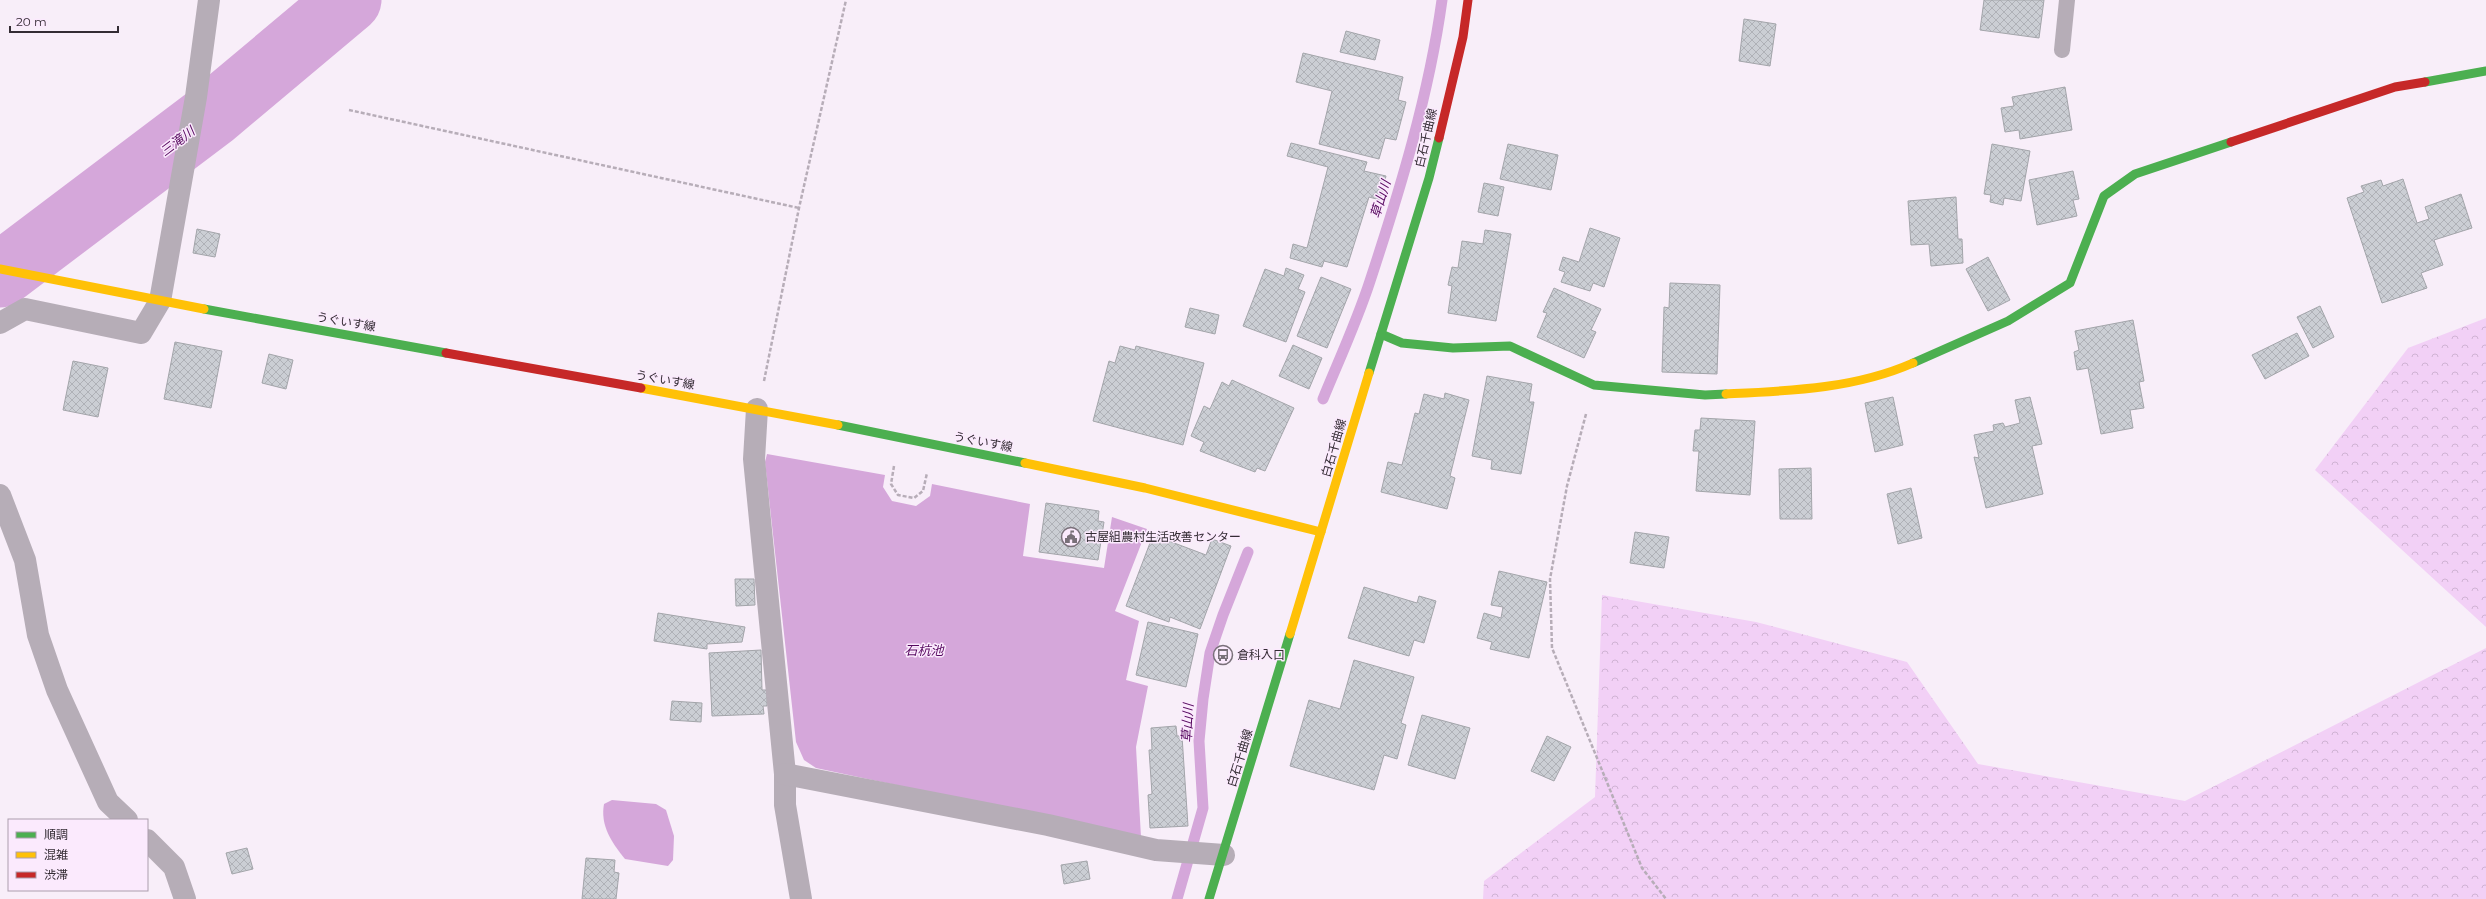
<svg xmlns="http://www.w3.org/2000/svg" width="2486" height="899" font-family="Montserrat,'Noto Sans JP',sans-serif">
<defs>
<pattern id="forest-crowns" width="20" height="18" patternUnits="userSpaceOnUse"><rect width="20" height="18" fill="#f2d0f6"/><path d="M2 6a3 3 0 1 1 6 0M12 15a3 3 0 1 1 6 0" fill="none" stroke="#d0b3d4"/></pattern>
<pattern id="building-cross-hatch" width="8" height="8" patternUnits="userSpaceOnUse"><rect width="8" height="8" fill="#cbced4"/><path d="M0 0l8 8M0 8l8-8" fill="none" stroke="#afb1b7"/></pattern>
</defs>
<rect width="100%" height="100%" fill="#f8eef9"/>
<g fill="url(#forest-crowns)">
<polygon points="2486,318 2486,627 2315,470 2408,348"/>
<polygon points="1602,595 1756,622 1907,662 1978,764 2185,801 2486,648 2486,899 1483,899 1484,881 1595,797"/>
</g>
<g fill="#d5a7da">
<polygon points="767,454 885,475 883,487 892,501 916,506 930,496 932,484 1030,504 1023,556 1104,568 1112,517 1147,529 1115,611 1139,621 1126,680 1148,686 1136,747 1141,837 816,768 804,760 796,742 765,462"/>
<path d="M612,800L656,804L666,810L674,836L673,860L668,866L625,859C612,843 600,826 604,804Z"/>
</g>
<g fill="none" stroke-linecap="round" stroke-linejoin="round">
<g stroke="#d5a7da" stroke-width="11">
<path d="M1323,399C1339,360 1357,321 1370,281C1400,190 1429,95 1442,0"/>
<polyline points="1177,899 1203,808 1199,741 1203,699 1210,653 1223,615 1248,552"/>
</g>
<polyline stroke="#d5a7da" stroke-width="65" points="0,275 212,115 349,0"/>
</g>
<g fill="url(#building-cross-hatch)" stroke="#a3a5aa">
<polygon points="1984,0 2044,0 2039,38 1980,30"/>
<polygon points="1744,19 1776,24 1770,66 1739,61"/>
<polygon points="1346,31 1380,40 1375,60 1340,52"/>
<polygon points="1303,53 1403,77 1398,100 1406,102 1396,140 1385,138 1379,159 1319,144 1332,91 1296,82"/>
<polygon points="2065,87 2072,130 2020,139 2019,130 2005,132 2001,108 2014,106 2012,97"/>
<polygon points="1291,143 1367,162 1364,171 1386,176 1380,200 1369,197 1347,267 1324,261 1322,267 1290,258 1293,244 1307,248 1328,167 1287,156"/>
<polygon points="1508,144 1558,155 1551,190 1500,179"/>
<polygon points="1992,144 2030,151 2021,201 2004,198 2003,205 1990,202 1991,195 1984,194"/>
<polygon points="2073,171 2079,199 2073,200 2077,216 2037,225 2029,180"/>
<polygon points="2403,179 2417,223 2429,219 2425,207 2461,194 2472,228 2434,240 2443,265 2421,273 2427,288 2382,303 2347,198 2364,192 2361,186 2381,180 2383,186"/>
<polygon points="1484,183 1504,187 1498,216 1478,212"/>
<polygon points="1956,197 1958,239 1962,239 1963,263 1931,266 1929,244 1911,245 1908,201"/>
<polygon points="1590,228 1620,238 1604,287 1593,283 1590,291 1561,282 1565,272 1559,270 1563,257 1579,262"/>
<polygon points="197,229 220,234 215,257 193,253"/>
<polygon points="1485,230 1511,234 1496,321 1448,313 1452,286 1448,285 1452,267 1458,268 1462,241 1483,244"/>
<polygon points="1988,257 2010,300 1988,311 1966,269"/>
<polygon points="1286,268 1304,275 1298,289 1305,292 1286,342 1243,326 1265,269 1284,276"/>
<polygon points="1321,277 1351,289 1327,348 1297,336"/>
<polygon points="1670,283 1720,285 1717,374 1662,372 1664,307 1669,308"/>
<polygon points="1554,288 1601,309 1591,330 1596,332 1584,358 1537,337 1547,313 1543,312"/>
<polygon points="2320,306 2334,337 2313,348 2297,317"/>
<polygon points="1190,308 1219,315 1215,334 1185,327"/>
<polygon points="2133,320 2144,381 2139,382 2144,408 2130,410 2133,428 2101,434 2088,368 2077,370 2074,352 2079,350 2075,331"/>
<polygon points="2297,333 2309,356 2265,379 2252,355"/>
<polygon points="175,342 222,351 211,408 164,399"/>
<polygon points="1293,345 1322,358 1309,389 1279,376"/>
<polygon points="1120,346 1135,350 1136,346 1204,363 1183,445 1093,421 1109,361 1115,363"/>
<polygon points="269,354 293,360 286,389 262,383"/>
<polygon points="73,361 108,368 98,417 63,410"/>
<polygon points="1487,376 1532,384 1529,402 1534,402 1521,474 1491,469 1492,460 1472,456"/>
<polygon points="1232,380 1294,408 1265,471 1257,468 1255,472 1200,451 1204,442 1191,436 1204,406 1210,409 1222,382 1229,386"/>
<polygon points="1445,393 1469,400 1450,476 1455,478 1447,509 1381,492 1388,462 1402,465 1415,413 1419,414 1424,394 1444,399"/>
<polygon points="1893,397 1903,445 1875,452 1865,403"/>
<polygon points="2030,397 2042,444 2032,446 2043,494 1986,508 1974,457 1979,458 1974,435 1994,431 1993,425 2003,423 2005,427 2020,423 2015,400"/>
<polygon points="1701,418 1755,421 1750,495 1696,491 1699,451 1693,451 1695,430 1700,430"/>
<polygon points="1811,468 1812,519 1780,519 1779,469"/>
<polygon points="1911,488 1922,538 1898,544 1887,494"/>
<polygon points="1046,503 1099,511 1098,521 1104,522 1098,560 1039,552"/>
<polygon points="1635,532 1669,537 1664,568 1630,563"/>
<polygon points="1153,535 1206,555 1212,539 1231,546 1200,629 1170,617 1169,622 1126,606"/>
<polygon points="1499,571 1547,582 1529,658 1490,649 1492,642 1477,638 1484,613 1501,618 1503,607 1491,605"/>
<polygon points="735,579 754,579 755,605 736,606"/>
<polygon points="1364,587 1417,603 1419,596 1436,601 1424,643 1414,640 1409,656 1348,638"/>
<polygon points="658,613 745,627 742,642 707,644 707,649 654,641"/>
<polygon points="1148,622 1198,634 1186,687 1136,675"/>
<polygon points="761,650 762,690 767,690 767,706 763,706 764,714 712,716 709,653"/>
<polygon points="1354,660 1414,677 1401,723 1406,725 1397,759 1384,755 1374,790 1290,766 1309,700 1340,709"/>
<polygon points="672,701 702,703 701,722 670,720"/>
<polygon points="1422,715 1470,728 1455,779 1408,765"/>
<polygon points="1176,726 1177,736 1182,736 1188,826 1150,828 1148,795 1152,794 1149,750 1152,750 1151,728"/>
<polygon points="1547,736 1571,747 1554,781 1531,771"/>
<polygon points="247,848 253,869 232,874 226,853"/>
<polygon points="586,858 615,860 614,872 619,873 616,899 582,899"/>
<polygon points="1087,861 1090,879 1064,884 1061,865"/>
</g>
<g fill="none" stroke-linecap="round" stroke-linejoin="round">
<g stroke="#b7adb8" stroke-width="2.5" stroke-dasharray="4 2" stroke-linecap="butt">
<polyline points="349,110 799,208"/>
<polyline points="764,381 799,208 846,0"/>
<polyline points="1586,414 1567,486 1550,579 1552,648 1642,868 1666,899"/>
<polyline points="894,466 891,484 898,495 914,498 923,491 927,473"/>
</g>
<polyline stroke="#b6adb7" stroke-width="16" points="2062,50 2067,0"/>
<g stroke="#b6adb7" stroke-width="22">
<polyline points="0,323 25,309 141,333 160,301 196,97 209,0"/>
<polyline points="757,409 754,459 785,774 785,805 801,899"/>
<polyline points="0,495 25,560 38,635 57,690 108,802 127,820"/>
<polyline points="785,774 1048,825 1156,850 1224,855"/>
<polyline points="147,840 174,867 185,899"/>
</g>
<g stroke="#4caf50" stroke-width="9">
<polyline points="2425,82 2486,71"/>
<polyline points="204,309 446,353"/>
<polyline points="1381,334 1402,343 1453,348 1510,346 1594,385 1705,395 1726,394"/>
<polyline points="1913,363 2008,321 2070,283 2104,196 2135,174 2231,142"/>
<polyline points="1369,373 1429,178 1439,138"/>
<polyline points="838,425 1025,463"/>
<polyline points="1209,899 1290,634"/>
</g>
<g stroke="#ffc107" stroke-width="9">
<polyline points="0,269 204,309"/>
<polyline points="641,388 838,425"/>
<path d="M1726,394C1789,391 1854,389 1913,363"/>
<polyline points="1025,463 1145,488 1321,532"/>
<polyline points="1290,634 1369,373"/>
</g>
<g stroke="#c62828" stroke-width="9">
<polyline points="1439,138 1463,37 1468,0"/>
<polyline points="2231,142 2395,87 2425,82"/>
<polyline points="446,353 641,388"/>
</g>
</g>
<defs>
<g id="civic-ring" transform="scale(1)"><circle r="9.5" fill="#fbeafd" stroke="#797079" stroke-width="1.5"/><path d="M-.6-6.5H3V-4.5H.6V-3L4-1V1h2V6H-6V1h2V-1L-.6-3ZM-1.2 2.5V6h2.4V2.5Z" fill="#797079"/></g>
<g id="bus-ring" transform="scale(1)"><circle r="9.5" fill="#fbeafd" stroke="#797079" stroke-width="1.5"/><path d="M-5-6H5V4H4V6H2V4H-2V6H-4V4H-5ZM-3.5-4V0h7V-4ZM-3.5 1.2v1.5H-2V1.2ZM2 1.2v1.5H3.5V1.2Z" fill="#797079"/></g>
</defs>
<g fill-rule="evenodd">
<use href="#civic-ring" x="1071" y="537"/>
<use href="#bus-ring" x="1223" y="655"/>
</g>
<g text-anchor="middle" stroke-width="3" stroke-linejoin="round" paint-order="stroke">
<g font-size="12" fill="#342c34" stroke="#fbeafd">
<text transform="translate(1426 138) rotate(-77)" y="4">白石千曲線</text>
<text transform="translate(346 322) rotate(10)" y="4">うぐいす線</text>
<text transform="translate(665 380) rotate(10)" y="4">うぐいす線</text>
<text transform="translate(983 442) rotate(11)" y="4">うぐいす線</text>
<text transform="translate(1334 448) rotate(-74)" y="4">白石千曲線</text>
<text transform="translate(1240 758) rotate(-73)" y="4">白石千曲線</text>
</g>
<g font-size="12" fill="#342c34" stroke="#fbeafd" text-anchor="start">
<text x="1085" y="541">古屋組農村生活改善センター</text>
<text x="1237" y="659">倉科入口</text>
</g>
<g font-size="13" font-style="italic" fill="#56085f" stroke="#fbeafd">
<text transform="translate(177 141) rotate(-37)" y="5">三滝川</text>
<text transform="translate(1380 199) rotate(-73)" y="5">草山川</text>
<text x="924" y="655">石杭池</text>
<text transform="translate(1187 723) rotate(-87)" y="5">草山川</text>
</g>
</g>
<rect x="8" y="819" width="140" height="72" fill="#fbeafd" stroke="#ab9ead"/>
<rect x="16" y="832" width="20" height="6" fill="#4caf50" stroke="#ab9ead"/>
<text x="44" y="839" font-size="12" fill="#342c34">順調</text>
<rect x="16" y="852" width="20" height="6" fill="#ffc107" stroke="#ab9ead"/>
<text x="44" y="859" font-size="12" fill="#342c34">混雑</text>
<rect x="16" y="872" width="20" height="6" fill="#c62828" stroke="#ab9ead"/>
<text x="44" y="879" font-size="12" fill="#342c34">渋滞</text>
<path d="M10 26v6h108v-6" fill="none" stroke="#342c34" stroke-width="2"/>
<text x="16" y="26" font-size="12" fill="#342c34" stroke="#fbeafd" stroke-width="3" paint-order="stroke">20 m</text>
</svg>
